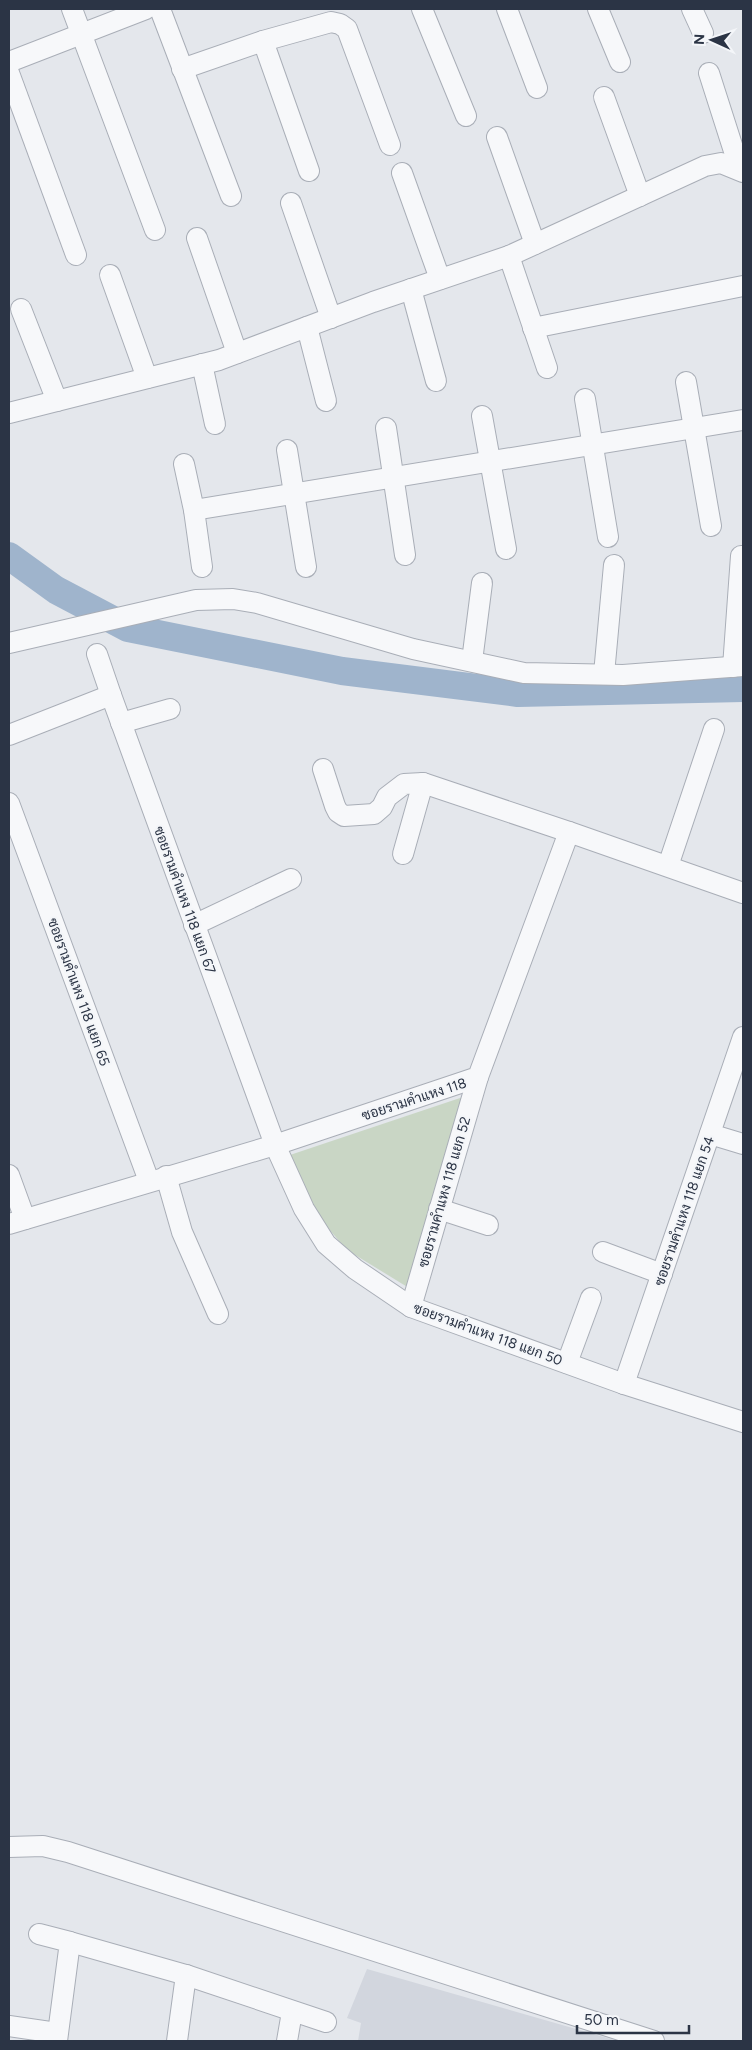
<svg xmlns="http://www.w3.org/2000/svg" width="752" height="2050" font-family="Figtree,Sarabun,sans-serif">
<rect width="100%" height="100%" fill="#e4e7ec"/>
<polygon fill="#d2d6de" points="367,1969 618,2041 358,2041 361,2023 347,2018"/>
<polygon fill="#c9d6c5" points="466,1096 409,1288 347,1250 321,1220 298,1181 290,1155"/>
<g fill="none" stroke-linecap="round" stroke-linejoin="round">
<polyline stroke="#9fb4cc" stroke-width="28" points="9,556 56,590 128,628 342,671 518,693 743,688"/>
<g stroke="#a9aeb7" stroke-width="22">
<g id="minor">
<polyline points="72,9 155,230"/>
<polyline points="160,9 231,196"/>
<polyline points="422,9 466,116"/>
<polyline points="507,9 537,88"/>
<polyline points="598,9 620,62"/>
<polyline points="692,9 703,33"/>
<polyline points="263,41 309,171"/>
<polyline points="9,62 146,9"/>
<polyline points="182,69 263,41 331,22 340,24 347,29 390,145"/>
<polyline points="9,73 76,255"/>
<polyline points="709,73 740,170"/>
<polyline points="604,97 640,196"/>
<polyline points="497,137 535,244"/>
<polyline points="402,173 440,279"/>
<polyline points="291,203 331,318"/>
<polyline points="197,238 237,353"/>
<polyline points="509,256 547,368"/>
<polyline points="110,275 147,378"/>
<polyline points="411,289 436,381"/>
<polyline points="21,309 57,401"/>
<polyline points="307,327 326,401"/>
<polyline points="533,328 743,286"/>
<polyline points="202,364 215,424"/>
<polyline points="686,382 711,526"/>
<polyline points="585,399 608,537"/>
<polyline points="9,413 219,360 373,302 509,256 705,166 721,163 743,172"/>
<polyline points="482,416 506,549"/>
<polyline points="386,428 405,555"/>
<polyline points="287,450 306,567"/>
<polyline points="184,464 194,510 202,567"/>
<polyline points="194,510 743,420"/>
<polyline points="9,643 196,600 233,599 257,603 413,649 524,673 623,675 743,666"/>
<polyline points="97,654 111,695 275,1145 304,1209 326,1244 355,1269 411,1307 624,1384 743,1422"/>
<polyline points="472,661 482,583"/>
<polyline points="733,667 741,556"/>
<polyline points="604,674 614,565"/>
<polyline points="121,723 170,709"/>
<polyline points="9,735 111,695"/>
<polyline points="323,769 335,806 338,812 344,816 374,814 382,807 387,797 404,784 423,783 569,832"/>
<polyline points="9,803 149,1181"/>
<polyline points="403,854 423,783"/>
<polyline points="668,866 714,729"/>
<polyline points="194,925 291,879"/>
<polyline points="710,1134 743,1144"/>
<polyline points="9,1175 25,1219"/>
<polyline points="166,1176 182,1232 218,1314"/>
<polyline points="439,1209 488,1225"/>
<polyline points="9,1224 275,1145 478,1077 569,832 743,893"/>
<polyline points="603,1252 662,1274"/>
<polyline points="411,1307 478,1077"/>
<polyline points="567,1363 591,1298"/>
<polyline points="624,1384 743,1037"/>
<polyline points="9,1847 43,1846 68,1852 654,2041"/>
<polyline points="39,1934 70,1942 57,2041"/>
<polyline points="70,1942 186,1975 326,2022"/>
<polyline points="9,2026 57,2033"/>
<polyline points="177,2041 186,1975"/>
<polyline points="287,2041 292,2012"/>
</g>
</g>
<use href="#minor" stroke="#f7f8fa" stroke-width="20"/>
</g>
<g text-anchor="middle" stroke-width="4.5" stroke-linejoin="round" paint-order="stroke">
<g font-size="14" fill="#2b3445" stroke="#f4f6f9">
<text transform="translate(185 900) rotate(70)" y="5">ซอยรามคำแหง 118 แยก 67</text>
<text transform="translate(79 992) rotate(70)" y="5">ซอยรามคำแหง 118 แยก 65</text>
<text transform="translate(414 1099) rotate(-18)" y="5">ซอยรามคำแหง 118</text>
<text transform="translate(444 1192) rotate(-74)" y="5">ซอยรามคำแหง 118 แยก 52</text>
<text transform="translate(684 1211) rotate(-71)" y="5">ซอยรามคำแหง 118 แยก 54</text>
<text transform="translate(488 1334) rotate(20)" y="5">ซอยรามคำแหง 118 แยก 50</text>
</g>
</g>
<rect width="752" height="2050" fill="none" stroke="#2b3445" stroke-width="20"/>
<g transform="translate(712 40) rotate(273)" stroke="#f4f6f9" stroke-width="4" paint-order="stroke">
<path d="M0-4L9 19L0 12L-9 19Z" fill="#2b3445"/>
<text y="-8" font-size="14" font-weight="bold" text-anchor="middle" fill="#2b3445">N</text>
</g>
<path d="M577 2025v8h112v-8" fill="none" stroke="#2b3445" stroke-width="2.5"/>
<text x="584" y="2025" font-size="15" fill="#2b3445" stroke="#f4f6f9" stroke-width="4" paint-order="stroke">50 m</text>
</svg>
